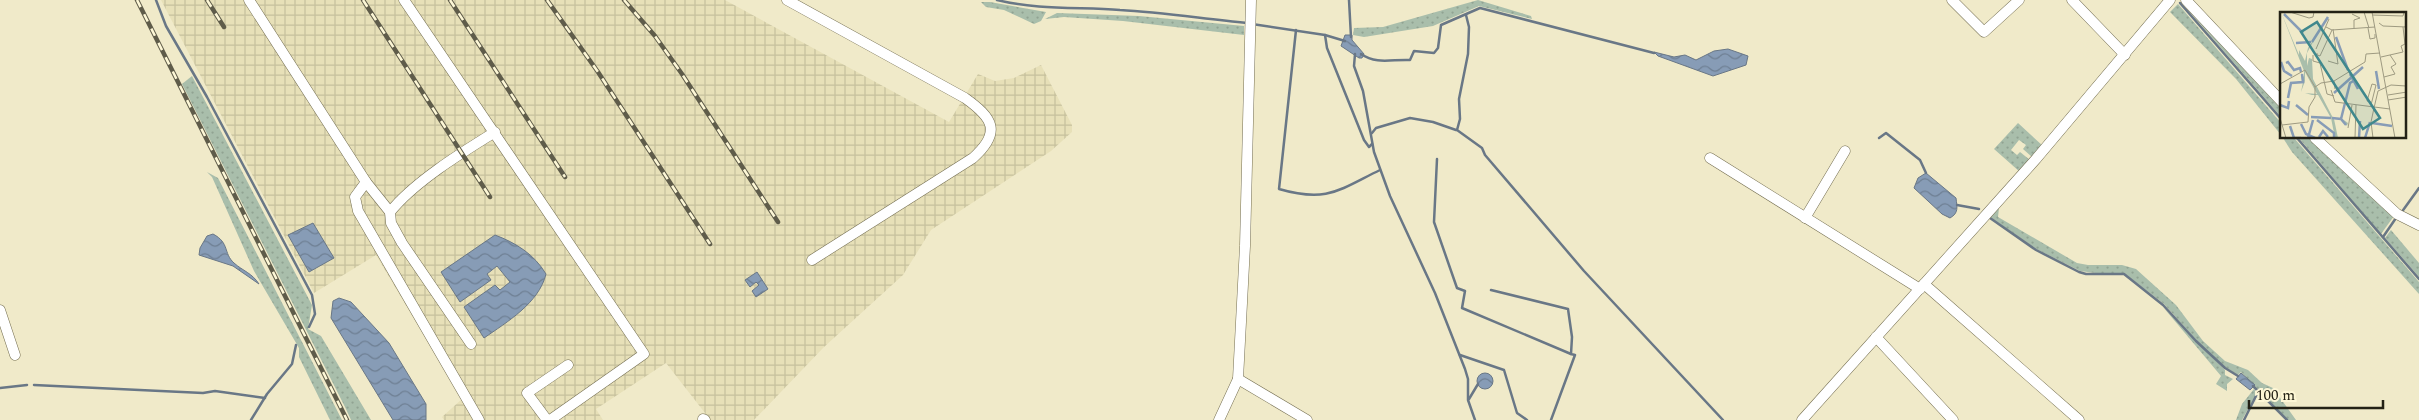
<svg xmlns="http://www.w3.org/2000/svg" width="2419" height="420" font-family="Spectral,serif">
<defs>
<pattern id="industrial-grid" width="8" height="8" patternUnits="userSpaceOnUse" patternTransform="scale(1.25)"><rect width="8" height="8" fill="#e7e0b8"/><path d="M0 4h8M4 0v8" fill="none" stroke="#c6c09d"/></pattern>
<pattern id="grass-dots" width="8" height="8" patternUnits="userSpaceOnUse" patternTransform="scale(1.25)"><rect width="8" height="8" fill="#a9beab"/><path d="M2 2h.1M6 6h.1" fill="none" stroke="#91a392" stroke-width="1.8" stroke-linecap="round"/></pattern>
<pattern id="water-waves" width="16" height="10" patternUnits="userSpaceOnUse" patternTransform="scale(1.25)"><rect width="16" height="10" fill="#879cb6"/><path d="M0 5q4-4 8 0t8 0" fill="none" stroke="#6e7f93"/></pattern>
</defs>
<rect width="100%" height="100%" fill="#f0eac9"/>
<polygon fill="url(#industrial-grid)" points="161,0 725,0 949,122 978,74 995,81 1014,78 1041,65 1072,125 1072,132 1051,151 931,230 903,275 824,347 754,420 707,420 703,415 705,413 666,363 596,409 603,420 444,420 442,417 462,399 376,255 314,293"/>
<g fill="url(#grass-dots)">
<polygon points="1478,0 1531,16 1532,19 1479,6 1433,26 1364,37 1353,35 1354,28 1383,27"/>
<polygon points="2182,0 2281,106 2281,117 2181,2"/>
<polygon points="981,2 990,2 1046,12 1041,21 1034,24 1004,10 986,7"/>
<polygon points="2178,4 2281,123 2281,135 2236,79 2170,12"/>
<polygon points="1057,13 1139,16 1244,26 1244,35 1123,21 1064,17 1045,19"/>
<polygon points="192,76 312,305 308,329 321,336 371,420 351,420 345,407 182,84"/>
<polygon points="2018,123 2043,146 2032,157 2023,149 2026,145 2019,140 2011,150 2017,155 2020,152 2030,160 2020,172 1994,149"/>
<polygon points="2283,138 2294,138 2419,282 2419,294 2292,152"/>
<polygon points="2299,138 2311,138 2394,216 2381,234 2379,232"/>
<polygon points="207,172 218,178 342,420 330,420 299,357 299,348 254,271 212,177"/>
<polygon points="1999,208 1998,217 2077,263 2088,265 2122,265 2136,269 2176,305 2203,341 2225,361 2248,370 2262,383 2273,388 2296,420 2288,420 2241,372 2238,375 2225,367 2197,341 2164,304 2124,273 2095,273 2080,271 2036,249 1990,217"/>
<polygon points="2391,230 2419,263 2419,277 2385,238"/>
<polygon points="2163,307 2225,370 2225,375 2233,379 2227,384 2227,391 2216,384 2221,376"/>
<polygon points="2254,389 2257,393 2242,420 2236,420 2242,404"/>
</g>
<g fill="url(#water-waves)" stroke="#697786">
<polygon points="1345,35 1352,35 1352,40 1364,54 1362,58 1359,58 1341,46"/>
<polygon points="1728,49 1748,56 1746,65 1713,76 1658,56 1654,52 1674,57 1685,55 1696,60 1714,51"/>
<path d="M1926,173L1956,198C1957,207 1959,213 1950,218L1942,214L1914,188L1918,178Z"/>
<polygon points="313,223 334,258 309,272 288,235"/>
<path d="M213,234C230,243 223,253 234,263C243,271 252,273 259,284L233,266L199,255L200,248L207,236Z"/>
<path d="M495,235C516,243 534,254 546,274C539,303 507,322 484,338L464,307L495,285L500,290L510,282L497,266L487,274L491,280L460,302L441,272Z"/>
<polygon points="757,272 768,289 756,297 752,291 759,285 756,282 750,287 745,280"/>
<polygon points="339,298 351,302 389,343 426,404 426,420 393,420 331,318 333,301"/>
<polygon points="2241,373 2255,385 2250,390 2236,379"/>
<circle cx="1485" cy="381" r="8"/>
</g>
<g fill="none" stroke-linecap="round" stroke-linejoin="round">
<g stroke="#697786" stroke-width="2.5">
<polyline points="156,0 166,26 207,97 312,295 315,314 309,327"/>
<path d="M997,0C1038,10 1078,7 1120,10C1162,12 1204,19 1247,23"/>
<polyline points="1349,0 1351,37"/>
<polyline points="2180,3 2282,120"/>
<polyline points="1466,15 1469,27 1468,54 1459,99 1460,119 1457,130 1482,148 1485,155 1584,271 1723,420"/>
<polyline points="1252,24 1325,35 1345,41"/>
<path d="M1296,30L1279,189C1327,203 1339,190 1380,170"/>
<polyline points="1325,35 1327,48 1364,140 1369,147 1372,144"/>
<polyline points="1355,54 1354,66 1363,91 1374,152 1390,196 1435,293 1465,369 1468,379 1468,400 1475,420"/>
<path d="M1361,54C1377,65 1392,59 1410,60L1414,51L1434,53L1438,48L1441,25L1480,8L1654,53"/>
<polyline points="1372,133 1376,128 1410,118 1433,122 1456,130"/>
<polyline points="1879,138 1886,133 1920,160 1926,173"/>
<polyline points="2297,138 2419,279"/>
<polyline points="1437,159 1434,222 1457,288 1465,291 1462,308 1571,354"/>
<polyline points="1957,205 1979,209"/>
<polyline points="2401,213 2419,188"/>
<polyline points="1990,218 2036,250 2079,272 2086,274 2124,274 2163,305 2196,341 2225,368 2238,376"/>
<polyline points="2383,237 2396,218"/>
<polyline points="1491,290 1568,309 1572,337 1571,354 1575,355 1551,420"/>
<polyline points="1460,355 1504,370 1517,413 1527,420"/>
<polyline points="34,385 203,393 215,391 265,398"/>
<polyline points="2253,386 2287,420"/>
<polyline points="0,388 27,385"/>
<polyline points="1469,399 1478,384"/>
<polyline points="251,420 267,394 292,364 296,345"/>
<polyline points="2244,420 2258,392"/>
</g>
<g stroke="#756f52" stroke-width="11">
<g id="street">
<polyline points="249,0 366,182 390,212 391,223 402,243 471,344"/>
<polyline points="404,0 644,354 550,420"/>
<path d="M787,0L965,98C993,118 1002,132 973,158L812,260"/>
<polyline points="1952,0 1984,32 2019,0"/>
<polyline points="2072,0 2125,55"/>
<polyline points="2186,0 2282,102"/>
<polyline points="2315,138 2397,214 2419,225"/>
<polyline points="1710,158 1920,289"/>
<polyline points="366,182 355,197 358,211 479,420"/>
<path d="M390,212C414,182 461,153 495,132"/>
<polyline points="1805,218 1845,151"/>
<polyline points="1924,284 2079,420"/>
<polyline points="0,310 15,355"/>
<polyline points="1876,337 1953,420"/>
<polyline points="1238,379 1245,246 1251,0"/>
<polyline points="703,419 705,420"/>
<polyline points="547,420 527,393 568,365"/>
<polyline points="1219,420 1238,379 1307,420"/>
<polyline points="1802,420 2036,159 2170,0"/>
</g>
</g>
<use href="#street" stroke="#fff" stroke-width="10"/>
<g stroke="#5f5c4a" stroke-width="4.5">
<g id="rail">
<polyline points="137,0 347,420"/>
<polyline points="207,0 224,27"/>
<polyline points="363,0 490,197"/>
<polyline points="450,0 565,177"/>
<polyline points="547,0 598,72 710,244"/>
<polyline points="624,0 655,36 682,74 778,222"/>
</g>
</g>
<use href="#rail" stroke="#fdf7d6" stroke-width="2.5" stroke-dasharray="8" stroke-linecap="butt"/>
</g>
<g transform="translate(2280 12)">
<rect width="126" height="126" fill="#f0eac9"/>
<path d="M1,0L19,43V38L25,49L28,36L39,19L27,41V54L29,46L32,47L33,67L53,106H61L68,111L67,114L61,107H54L58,126H55L51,106L38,83H32L25,81L37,82L25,60V69L21,80L23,70L11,71L22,69L21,61L24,65V59Z" fill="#a9beab"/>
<path fill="none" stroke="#879cb6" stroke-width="2.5" d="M4,2L23,21M56,25L68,58M32,30L48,5M16,31L31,30M1,50L4,59L12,64M6,51L8,50L14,58L20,56L21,60M96,59L99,77M70,62L78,77M54,81L83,55M8,86L11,71L23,70L22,62M0,93L8,96L9,89M16,93L28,103M31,105L51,106M52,106L61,107L66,113M61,107L70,71L75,68M37,108L54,121V126M92,111L112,114M21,112L26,122L35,126M10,114L14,126H21M39,125L43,119L48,125M28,126L33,108M79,126L80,109M85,126L90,110"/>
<path fill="none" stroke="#9e9a81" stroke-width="1" d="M10,0L29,6L33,5L34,0M84,0L89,16M92,0L115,126M72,2L80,6L74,8V17M92,3L123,4L124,0M99,11L103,14L127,15M46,15L52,18L95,15M123,15L125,32M88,16L90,27L95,26V22M36,37L49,7M38,42H35L40,44L52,18M33,43V49L40,51L47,82L54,84M101,45L123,40L121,34L127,31M48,49L58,52L53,17M104,65L115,62L111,55L116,52L110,43M54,69L85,50L86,42L100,41M0,72L25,58L35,75M51,78L55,90L110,97M108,83L127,80M108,88L127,85M91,90L87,89L92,72L96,73M91,93L96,73M94,96L98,79L111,73L126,74M0,106L6,126M2,113L28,110L29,95L35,85V75L41,71L54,69L55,77M68,116L72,93M75,126L76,93M93,126L91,110L94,96"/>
<path fill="#40888d" fill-opacity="0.15" stroke="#40888d" stroke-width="2.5" d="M37,10L100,106L83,117L21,20Z"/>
<rect width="126" height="126" fill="none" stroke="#232115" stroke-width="2.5"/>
</g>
<path d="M2249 400v8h134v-8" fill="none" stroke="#232115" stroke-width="2.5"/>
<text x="2256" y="400" font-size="15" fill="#232115" stroke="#fdf7d6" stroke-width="4" paint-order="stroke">100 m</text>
</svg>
